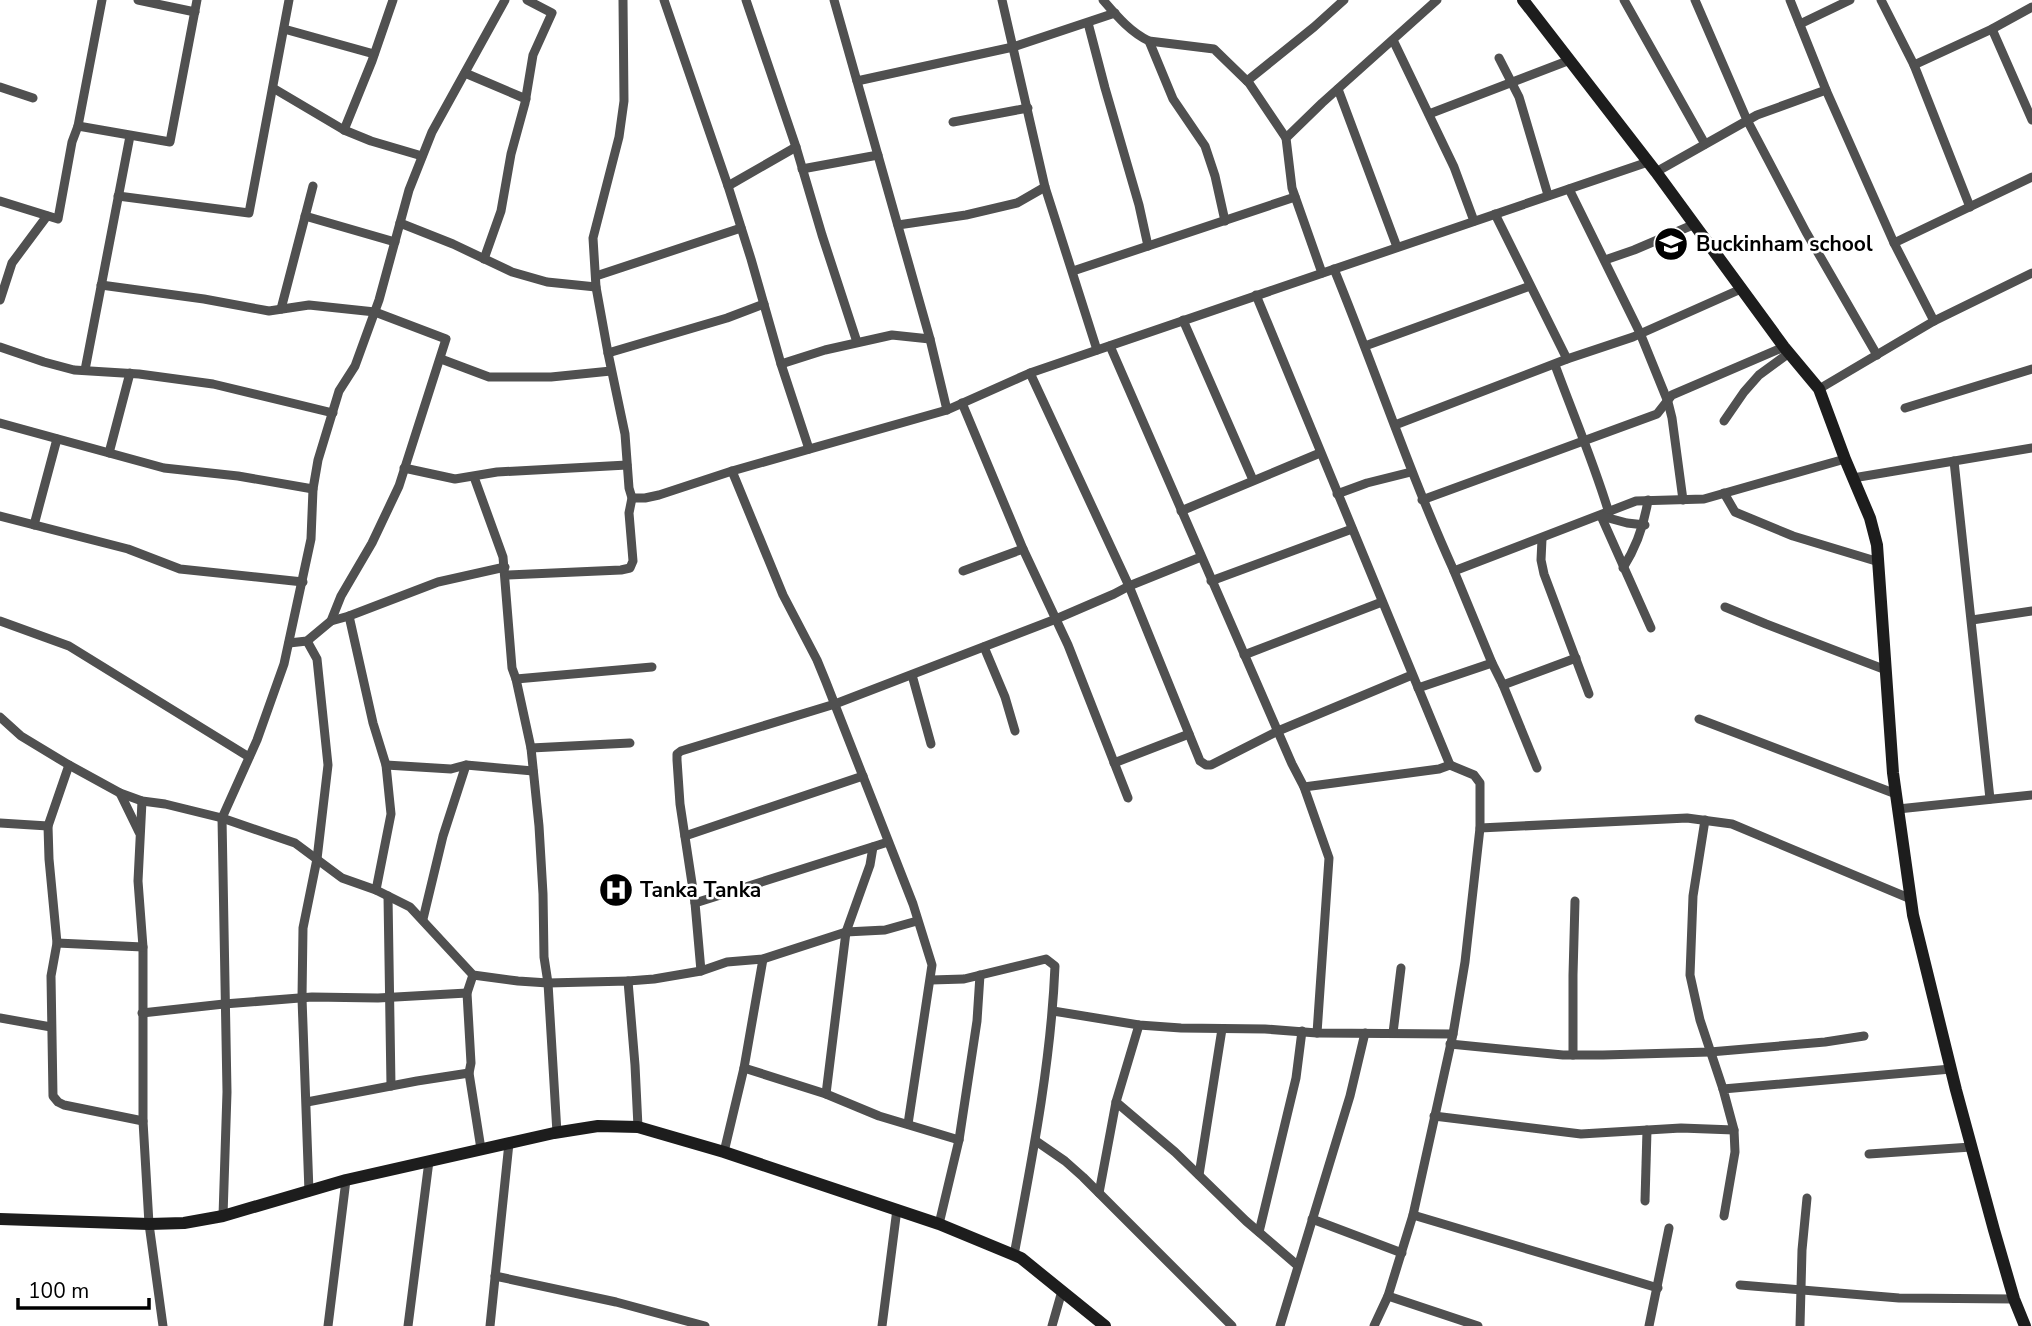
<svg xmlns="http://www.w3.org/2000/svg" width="2032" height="1326" font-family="'Nunito Sans',sans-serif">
<rect width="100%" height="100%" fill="#fff"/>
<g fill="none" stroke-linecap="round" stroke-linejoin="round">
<g stroke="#505050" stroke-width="9">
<polyline points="138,0 195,12"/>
<polyline points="664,0 728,186 751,259 781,364 809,449"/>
<polyline points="746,0 796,147 822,235 857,342"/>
<polyline points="834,0 930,339 947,410"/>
<polyline points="1002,0 1045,187 1097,350"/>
<path d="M1103,0C1116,15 1130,32 1149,41L1214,49L1249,83L1286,138"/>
<polyline points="1624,0 1705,144"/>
<polyline points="1695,0 1747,120 1806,232 1877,355"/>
<polyline points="1790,0 1826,90 1894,243 1934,321"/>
<polyline points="1881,0 1914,65 1970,207"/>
<polyline points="1088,23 1105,88 1139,205 1148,246"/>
<polyline points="1800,24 1850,0"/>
<polyline points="284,29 374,54"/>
<polyline points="1992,29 2032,120"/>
<polyline points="1393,40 1454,167 1474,221"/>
<polyline points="1149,41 1173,99 1205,146 1215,176 1225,221"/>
<polyline points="1499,58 1519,97 1548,195"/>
<polyline points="1914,65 1992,29 2032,7"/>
<polyline points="465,73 526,99"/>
<polyline points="857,81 1013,47 1115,13"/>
<polyline points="1247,81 1314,27 1344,0"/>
<polyline points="0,87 33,98"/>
<polyline points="273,88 344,130 371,141 422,156"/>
<polyline points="1338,89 1397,247"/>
<polyline points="1429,114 1570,60"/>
<polyline points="953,122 1028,108"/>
<polyline points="78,126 170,142 197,0"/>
<polyline points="344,130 372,61 393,0"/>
<polyline points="802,169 878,155"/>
<polyline points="1656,172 1757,115 1826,90"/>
<polyline points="728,186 796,147"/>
<polyline points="1569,189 1640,333 1668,402 1672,418 1683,500"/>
<polyline points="118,196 249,213 289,0"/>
<polyline points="0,201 58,219 72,142 78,126 102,0"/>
<polyline points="1495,214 1567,359"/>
<polyline points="305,216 395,242"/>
<polyline points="400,223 453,244 512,272 547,282 596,287"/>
<polyline points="898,225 966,215 1017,203 1045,187"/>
<polyline points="1894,243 2032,177"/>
<polyline points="484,259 501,211 511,154 525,103 533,55 552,13 527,0"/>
<polyline points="1605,260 1634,250 1695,224"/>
<path d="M1334,269C1375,369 1409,472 1454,571L1636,501L1704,499L1845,459"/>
<polyline points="1073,271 1295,197"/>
<polyline points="1322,273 1292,188 1286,138 1322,103 1437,0"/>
<polyline points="596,276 741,228"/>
<polyline points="101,285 204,299 269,311 309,305 375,312 446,339 399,486 372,543 341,596 331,621 307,641 289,643"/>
<polyline points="1256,295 1450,765"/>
<polyline points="0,300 12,263 47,216"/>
<polyline points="281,309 313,186"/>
<polyline points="1183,320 1253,480"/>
<polyline points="1110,346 1292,764 1304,787 1329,858 1317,1033"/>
<polyline points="1365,346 1530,286"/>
<polyline points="0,347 44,362 74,370 139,374 213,384 333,413"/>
<polyline points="608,353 727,318 764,304"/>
<polyline points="441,359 489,377 551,377 611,371"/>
<polyline points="781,364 825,350 892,335 930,339"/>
<path d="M1555,365C1573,414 1594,463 1609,513"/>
<polyline points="85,370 130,136"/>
<polyline points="1030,373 1129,586 1200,761 1206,765 1211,765 1278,731 1412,675"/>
<polyline points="1819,389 1934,321 2032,273"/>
<polyline points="962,403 1023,549 1068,645 1128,798"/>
<polyline points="1905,408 2032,369"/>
<polyline points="1724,421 1744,392 1759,375 1789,353"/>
<polyline points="0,423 164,468 238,476 313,489"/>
<polyline points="1395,425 1567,359 1633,337 1741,289"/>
<polyline points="109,453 130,373"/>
<polyline points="1954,461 1990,799"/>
<polyline points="404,468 455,479 497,472 627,465"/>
<polyline points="732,471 783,595 817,660 826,682 913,904 932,965 908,1124"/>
<polyline points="474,477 503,557 512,668 516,679 531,748 539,826 543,894 544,957 548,983 557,1133"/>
<polyline points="1853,478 2032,448"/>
<polyline points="1724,493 1735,512 1793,536 1879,562"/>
<polyline points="1337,494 1367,483 1411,472"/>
<polyline points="632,498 645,498 659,495 732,471 947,410 1030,373 1648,162"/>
<polyline points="1422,500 1657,414 1672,395 1784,347"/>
<polyline points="1181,511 1320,453"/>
<polyline points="0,516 128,549 180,569 303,582"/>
<polyline points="1601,516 1651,628"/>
<polyline points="1601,516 1627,523 1645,525"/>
<polyline points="34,525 57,439"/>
<polyline points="1542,539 1541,560 1544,574 1589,694"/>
<path d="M1623,568C1637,546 1644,526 1648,500"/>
<polyline points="963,571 1023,549"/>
<polyline points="1454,571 1492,663 1503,685 1576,658"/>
<polyline points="506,575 621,570 630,568 633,561 629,513 632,498 629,488 625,434 608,353 596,287 593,238 619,137 624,101 623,0"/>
<polyline points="1211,581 1352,529"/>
<polyline points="1725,607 1766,624 1886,670"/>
<polyline points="349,616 373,723 386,765 391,814 376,890"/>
<polyline points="1972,620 2032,611"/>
<polyline points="0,621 69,646 249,757"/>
<polyline points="331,621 349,616 438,582 505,567"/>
<polyline points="307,641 317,659 328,765 317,859 303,928 302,998 309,1192"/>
<polyline points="984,647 1005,697 1015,731"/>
<polyline points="1244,655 1382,602"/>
<polyline points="912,675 931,744"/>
<polyline points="516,679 652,667"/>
<polyline points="1503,685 1537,768"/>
<polyline points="1418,688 1492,663"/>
<polyline points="0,717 21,736 69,765 120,793 142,801 165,804 222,818 295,843 342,878 376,890 410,907 473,975 518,981 548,983 628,981 635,1065 638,1127"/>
<polyline points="1699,719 1896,794"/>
<polyline points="531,748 630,743"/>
<polyline points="1114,763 1189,734"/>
<polyline points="69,765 48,826 49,859 57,943 51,976 53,1096 58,1102 64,1105 143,1121"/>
<polyline points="386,765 451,769 466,765 533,771"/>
<polyline points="1304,787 1439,769 1450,765 1474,775 1480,783 1480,828 1465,962 1453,1034 1413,1215 1388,1296 1374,1326"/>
<polyline points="120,793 139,832"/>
<polyline points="142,801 138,881 143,947 143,1121 149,1224 163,1326"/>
<polyline points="1898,809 2032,795"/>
<polyline points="1705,820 1693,896 1690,975 1700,1020 1723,1089"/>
<polyline points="0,823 48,826"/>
<polyline points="1480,828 1687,818 1732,824 1911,899"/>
<polyline points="685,836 863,776"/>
<polyline points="388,896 391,1086"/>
<polyline points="695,903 888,842"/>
<polyline points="423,919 443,836 466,765"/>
<polyline points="57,943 143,947"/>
<polyline points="701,971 695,903 680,804 677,760 677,754 681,751 835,704 1056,619 1114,594 1129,586 1201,557"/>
<polyline points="473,975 467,993 471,1063 469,1073 481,1149"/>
<path d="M931,980L964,979L1046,959L1055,966C1051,1063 1032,1159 1014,1255"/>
<polyline points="628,981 654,979 701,971 727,962 763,959 846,932 885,930 917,921"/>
<polyline points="1053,1011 1139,1025 1181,1028 1265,1029 1317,1033 1453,1034"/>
<polyline points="142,1013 224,1004 312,997 378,998 467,993"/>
<polyline points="0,1018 51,1027"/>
<polyline points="1393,1033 1401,968"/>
<polyline points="1450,1044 1563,1055 1603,1055 1710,1052 1825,1042 1864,1036"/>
<polyline points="1573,1055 1573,975 1575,901"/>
<polyline points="744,1068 826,1094 879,1116 959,1140"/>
<polyline points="826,1094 846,932 870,865 873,847"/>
<polyline points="307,1102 417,1081 469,1073"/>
<polyline points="1116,1102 1175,1152 1246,1221 1297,1265"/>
<polyline points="1434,1116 1581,1134 1681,1128 1734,1130"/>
<polyline points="1036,1141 1065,1161 1083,1177 1232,1326"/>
<polyline points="724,1152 744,1068 763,959"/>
<polyline points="1869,1154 1971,1147"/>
<polyline points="1199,1175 1222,1029"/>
<polyline points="1099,1193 1116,1102 1139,1025"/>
<polyline points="1645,1201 1647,1130"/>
<polyline points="1413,1215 1658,1288"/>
<polyline points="223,1216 227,1092 222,818 257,740 284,664 311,539 313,489 318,460 339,391 355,366 379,300 409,190 432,132 505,0"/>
<polyline points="1724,1216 1735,1152 1734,1130 1723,1089 1951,1069"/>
<polyline points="1312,1219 1402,1253"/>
<polyline points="939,1224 959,1140 977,1021 980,975"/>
<polyline points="1259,1232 1296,1078 1302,1031"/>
<polyline points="495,1276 616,1302 705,1326"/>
<polyline points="1740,1285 1899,1298 2014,1299"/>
<polyline points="1388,1296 1478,1326"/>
<polyline points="328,1326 346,1180"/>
<polyline points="408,1326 429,1161"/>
<polyline points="490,1326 509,1143"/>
<polyline points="882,1326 897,1209"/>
<polyline points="1052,1326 1062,1291"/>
<polyline points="1280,1326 1350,1096 1365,1033"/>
<polyline points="1649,1326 1669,1228"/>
<polyline points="1800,1326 1802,1250 1807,1198"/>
</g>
<g stroke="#1d1d1d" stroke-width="12">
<polyline points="1523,0 1656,172 1784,347 1819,389 1845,459 1870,518 1877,545 1893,773 1913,915 1956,1090 1994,1230 2014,1299 2025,1326"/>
<polyline points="0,1219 149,1224 184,1223 223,1216 346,1180 554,1133 598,1126 638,1127 724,1152 939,1224 1014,1255 1021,1258 1105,1326"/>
</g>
</g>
<defs>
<g id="school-disc" transform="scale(1.75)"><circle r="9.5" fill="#000" stroke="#fff"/><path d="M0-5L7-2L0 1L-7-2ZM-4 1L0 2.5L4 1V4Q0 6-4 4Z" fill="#fff"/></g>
<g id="hospital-disc" transform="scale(1.75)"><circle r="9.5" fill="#000" stroke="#fff"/><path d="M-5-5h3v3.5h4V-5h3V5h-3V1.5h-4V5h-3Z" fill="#fff"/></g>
</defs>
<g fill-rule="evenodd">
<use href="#school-disc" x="1671" y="244"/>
<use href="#hospital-disc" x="616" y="890"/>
</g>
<g text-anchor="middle" stroke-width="5" stroke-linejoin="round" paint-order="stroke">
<g font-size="21" font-weight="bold" fill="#000" stroke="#fff" text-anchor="start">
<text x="1696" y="251">Buckinham school</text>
<text x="640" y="897">Tanka Tanka</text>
</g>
</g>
<path d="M18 1298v10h131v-10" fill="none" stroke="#000000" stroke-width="3.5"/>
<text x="28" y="1298" font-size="21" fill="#000000" stroke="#ffffff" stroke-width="5" paint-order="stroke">100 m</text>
</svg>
